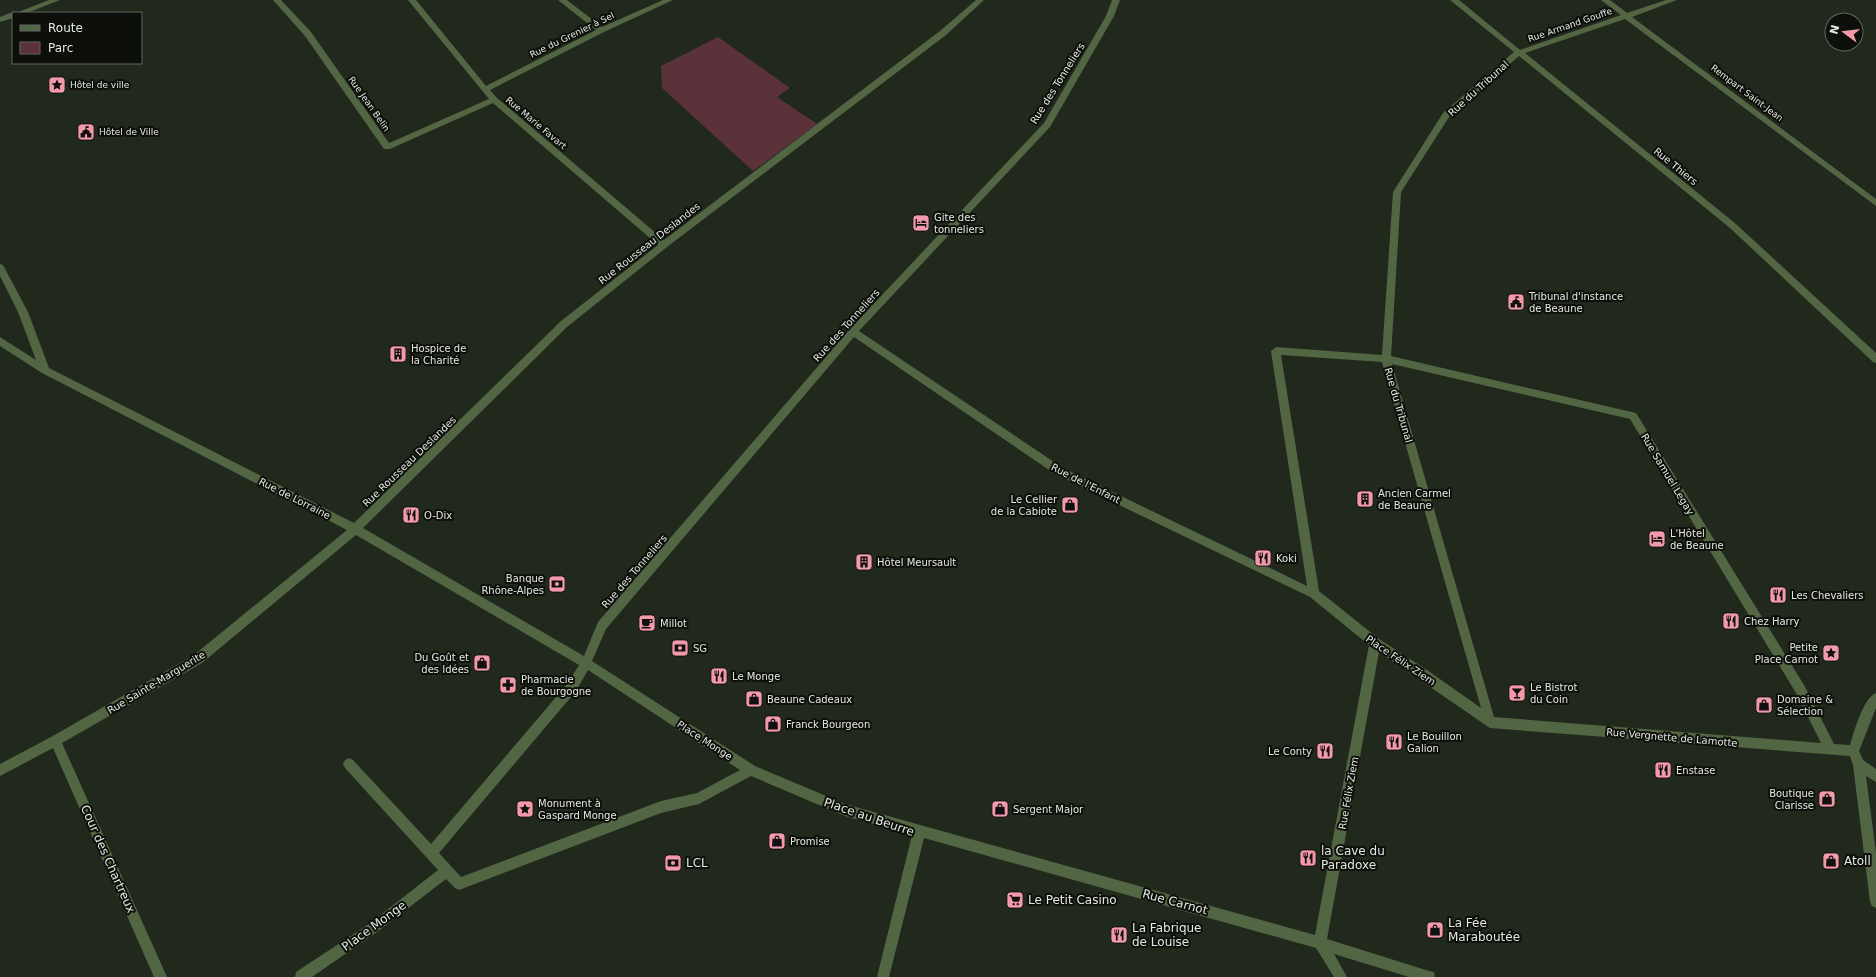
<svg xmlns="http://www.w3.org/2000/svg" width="1876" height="977" font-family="'DejaVu Sans',sans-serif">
<rect width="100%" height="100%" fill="#21281c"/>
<polygon fill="#5b323a" points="718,37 790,88 777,97 817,124 753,171 662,88 661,66"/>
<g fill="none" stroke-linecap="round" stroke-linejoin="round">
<g fill="#536644" fill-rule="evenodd">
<polygon points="49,0 60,0 27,13 16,13"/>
<path d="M273,0H281L311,32L389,143L489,99L408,0H416L486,86L596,30L558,0H567L602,27L663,0H673L604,32L490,90L497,98L664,240L940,31L976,0H984L946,35L667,247L567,327L363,528L584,656L598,622L850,329L1044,123L1106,16L1112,0H1120L1114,16L1050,127L859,331L1063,468L1307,586L1271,351L1276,347L1382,355L1393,192L1443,113L1514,52L1450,0H1459L1520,50L1621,15L1601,0H1610L1627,13L1666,0H1677L1632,17L1876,199V206L1625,19L1525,53L1736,224L1876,353V363L1873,362L1730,228L1519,56L1449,117L1401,192L1391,356L1636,413L1804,685L1834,744L1850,745C1854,732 1863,698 1876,693V708L1859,751L1863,760L1876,769V782L1866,776L1876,853V908L1872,906L1870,902L1853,765L1850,756L1490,728L1379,652L1327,939L1429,971L1434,972L1435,977H1409L1334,954L1347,977H1334L1316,948L924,838L889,977H877L912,835L845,816L751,776L699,804L661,813L459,890L455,888L446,879L377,932L312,977H295L296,972L369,924L438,870L345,768L343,764L345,760L349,758L353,760L431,844L568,683L579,665L356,535L202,663L62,743L167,977H154L53,748L0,776V764L51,737L194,655L347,530L42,373L0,346V337L36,360L18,312L0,276V264L3,265L28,312L49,368L354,523L561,321L658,245L493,103L390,149H384L305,36ZM854,337L1055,474L1310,597L1369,645L1315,935L845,804L755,766L592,661L606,629ZM1281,355L1382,362L1481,708L1427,670L1379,639L1319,591ZM1392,364L1630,419L1796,693L1821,743L1494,717ZM588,670L740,770L697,793L661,801L461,877L439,853L576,691Z"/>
<polygon points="10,13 14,13 13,18 0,22 0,17"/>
</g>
</g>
<defs>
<g id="sight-square" transform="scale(0.9)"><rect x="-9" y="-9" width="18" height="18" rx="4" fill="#f39aaa" stroke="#0d0f0a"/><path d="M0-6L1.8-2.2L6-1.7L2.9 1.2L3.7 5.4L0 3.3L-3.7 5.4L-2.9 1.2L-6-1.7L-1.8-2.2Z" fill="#111"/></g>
<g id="civic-square" transform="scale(0.9)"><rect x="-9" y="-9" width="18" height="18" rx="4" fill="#f39aaa" stroke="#0d0f0a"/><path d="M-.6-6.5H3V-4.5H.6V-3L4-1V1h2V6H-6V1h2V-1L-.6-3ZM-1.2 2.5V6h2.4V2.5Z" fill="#111"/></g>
<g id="hotel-square" transform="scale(0.9)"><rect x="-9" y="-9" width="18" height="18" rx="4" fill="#f39aaa" stroke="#0d0f0a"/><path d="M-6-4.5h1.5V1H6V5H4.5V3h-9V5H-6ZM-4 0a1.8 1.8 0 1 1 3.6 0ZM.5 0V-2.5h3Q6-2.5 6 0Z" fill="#111"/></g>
<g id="building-square" transform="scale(0.9)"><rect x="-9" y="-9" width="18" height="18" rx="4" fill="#f39aaa" stroke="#0d0f0a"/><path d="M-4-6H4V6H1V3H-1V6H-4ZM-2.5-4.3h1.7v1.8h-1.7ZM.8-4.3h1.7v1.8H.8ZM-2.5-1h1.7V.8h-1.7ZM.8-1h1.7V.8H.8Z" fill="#111"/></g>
<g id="shop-square" transform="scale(0.9)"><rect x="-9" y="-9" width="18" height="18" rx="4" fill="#f39aaa" stroke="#0d0f0a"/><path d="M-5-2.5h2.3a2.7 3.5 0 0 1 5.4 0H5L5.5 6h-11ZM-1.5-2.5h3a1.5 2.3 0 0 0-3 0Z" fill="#111"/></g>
<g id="restaurant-square" transform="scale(0.9)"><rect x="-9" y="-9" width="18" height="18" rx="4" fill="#f39aaa" stroke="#0d0f0a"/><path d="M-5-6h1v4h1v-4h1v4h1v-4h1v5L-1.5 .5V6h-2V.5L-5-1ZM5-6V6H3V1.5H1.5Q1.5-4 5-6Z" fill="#111"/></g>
<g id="bank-square" transform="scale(0.9)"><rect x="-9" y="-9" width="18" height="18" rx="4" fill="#f39aaa" stroke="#0d0f0a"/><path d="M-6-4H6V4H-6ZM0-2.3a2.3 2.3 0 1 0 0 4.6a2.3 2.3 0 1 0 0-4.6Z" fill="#111"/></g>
<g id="cafe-square" transform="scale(0.9)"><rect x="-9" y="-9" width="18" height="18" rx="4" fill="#f39aaa" stroke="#0d0f0a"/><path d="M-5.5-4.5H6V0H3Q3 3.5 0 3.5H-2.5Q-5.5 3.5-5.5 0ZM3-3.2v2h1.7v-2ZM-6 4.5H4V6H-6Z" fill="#111"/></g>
<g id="pharmacy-square" transform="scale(0.9)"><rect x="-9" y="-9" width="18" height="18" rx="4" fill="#f39aaa" stroke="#0d0f0a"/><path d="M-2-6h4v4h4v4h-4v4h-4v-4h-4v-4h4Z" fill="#111"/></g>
<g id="bar-square" transform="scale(0.9)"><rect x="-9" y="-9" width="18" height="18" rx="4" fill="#f39aaa" stroke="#0d0f0a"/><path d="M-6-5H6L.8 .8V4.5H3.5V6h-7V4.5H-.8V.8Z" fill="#111"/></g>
<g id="supermarket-square" transform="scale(0.9)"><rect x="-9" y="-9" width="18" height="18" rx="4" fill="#f39aaa" stroke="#0d0f0a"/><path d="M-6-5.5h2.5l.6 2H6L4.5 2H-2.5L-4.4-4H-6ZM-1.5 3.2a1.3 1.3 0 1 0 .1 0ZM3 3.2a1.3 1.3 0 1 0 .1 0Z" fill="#111"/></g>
</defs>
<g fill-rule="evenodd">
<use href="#sight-square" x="57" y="85"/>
<use href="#civic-square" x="86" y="132"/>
<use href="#hotel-square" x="921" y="223"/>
<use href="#civic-square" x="1516" y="302"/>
<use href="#building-square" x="398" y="354"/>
<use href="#building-square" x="1365" y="499"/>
<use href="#shop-square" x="1070" y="505"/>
<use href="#restaurant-square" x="411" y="515"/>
<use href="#hotel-square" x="1657" y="539"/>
<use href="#restaurant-square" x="1263" y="558"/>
<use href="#building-square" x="864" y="562"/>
<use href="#bank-square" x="557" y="584"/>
<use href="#restaurant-square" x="1778" y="595"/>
<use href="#restaurant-square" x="1731" y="621"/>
<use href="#cafe-square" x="647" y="623"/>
<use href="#bank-square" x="680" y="648"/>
<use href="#sight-square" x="1831" y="653"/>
<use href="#shop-square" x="482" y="663"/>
<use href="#restaurant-square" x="719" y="676"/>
<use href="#pharmacy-square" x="508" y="685"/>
<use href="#bar-square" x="1517" y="693"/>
<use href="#shop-square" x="754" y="699"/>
<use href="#shop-square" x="1764" y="705"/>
<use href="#shop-square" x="773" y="724"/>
<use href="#restaurant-square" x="1394" y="742"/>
<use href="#restaurant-square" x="1325" y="751"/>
<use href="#restaurant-square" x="1663" y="770"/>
<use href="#shop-square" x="1827" y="799"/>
<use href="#sight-square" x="525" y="809"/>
<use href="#shop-square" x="1000" y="809"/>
<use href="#shop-square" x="777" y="841"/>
<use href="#restaurant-square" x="1308" y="858"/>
<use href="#shop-square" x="1831" y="861"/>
<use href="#bank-square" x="673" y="863"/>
<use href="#supermarket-square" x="1015" y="900"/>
<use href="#shop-square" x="1435" y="930"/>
<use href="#restaurant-square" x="1119" y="935"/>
</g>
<g text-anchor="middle" stroke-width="4" stroke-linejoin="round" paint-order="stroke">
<g font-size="9" fill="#e4e8e1" stroke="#0d0f0a">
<text transform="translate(1570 25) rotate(-19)" y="3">Rue Armand Gouffe</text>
<text transform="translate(572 35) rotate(-26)" y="3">Rue du Grenier à Sel</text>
<text transform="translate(1747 93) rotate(37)" y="3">Rempart Saint-Jean</text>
<text transform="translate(369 104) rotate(55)" y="3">Rue Jean Belin</text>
<text transform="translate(536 123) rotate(40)" y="3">Rue Marie Favart</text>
</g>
<g font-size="9" fill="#e4e8e1" stroke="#0d0f0a" text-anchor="start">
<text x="70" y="88">Hôtel de ville</text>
<text x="99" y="135">Hôtel de Ville</text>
</g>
<g font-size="10" fill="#e4e8e1" stroke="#0d0f0a">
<text transform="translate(1057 83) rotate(-58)" y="4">Rue des Tonneliers</text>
<text transform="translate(1478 88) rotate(-42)" y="4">Rue du Tribunal</text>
<text transform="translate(1676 166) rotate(39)" y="4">Rue Thiers</text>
<text transform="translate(649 243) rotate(-38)" y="4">Rue Rousseau Deslandes</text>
<text transform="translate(846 325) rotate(-48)" y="4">Rue des Tonneliers</text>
<text transform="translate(1399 405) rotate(74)" y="4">Rue du Tribunal</text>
<text transform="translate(409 461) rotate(-44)" y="4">Rue Rousseau Deslandes</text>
<text transform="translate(1668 474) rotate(59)" y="4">Rue Samuel Legay</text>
<text transform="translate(1086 483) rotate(27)" y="4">Rue de l'Enfant</text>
<text transform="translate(295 498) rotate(27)" y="4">Rue de Lorraine</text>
<text transform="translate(634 571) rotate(-49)" y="4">Rue des Tonneliers</text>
<text transform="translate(1401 660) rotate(34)" y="4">Place Félix Ziem</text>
<text transform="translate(156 682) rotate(-31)" y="4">Rue Sainte-Marguerite</text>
<text transform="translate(1672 737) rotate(5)" y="4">Rue Vergnette de Lamotte</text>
<text transform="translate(705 740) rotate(33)" y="4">Place Monge</text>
<text transform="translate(1348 793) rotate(-80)" y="4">Rue Félix Ziem</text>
</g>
<g font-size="10" fill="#e4e8e1" stroke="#0d0f0a" text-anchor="start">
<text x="934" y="221">Gite des<tspan x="934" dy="12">tonneliers</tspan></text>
<text x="1529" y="300">Tribunal d'instance<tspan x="1529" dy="12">de Beaune</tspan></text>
<text x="411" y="352">Hospice de<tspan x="411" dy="12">la Charité</tspan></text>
<text x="1378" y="497">Ancien Carmel<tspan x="1378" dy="12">de Beaune</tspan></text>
<text x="1057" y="503" text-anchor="end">Le Cellier<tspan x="1057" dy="12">de la Cabiote</tspan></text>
<text x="424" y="519">O-Dix</text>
<text x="1670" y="537">L'Hôtel<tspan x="1670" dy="12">de Beaune</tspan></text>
<text x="1276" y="562">Koki</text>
<text x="877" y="566">Hôtel Meursault</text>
<text x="544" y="582" text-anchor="end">Banque<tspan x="544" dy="12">Rhône-Alpes</tspan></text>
<text x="1791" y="599">Les Chevaliers</text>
<text x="1744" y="625">Chez Harry</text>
<text x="660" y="627">Millot</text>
<text x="1818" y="651" text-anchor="end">Petite<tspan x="1818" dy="12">Place Carnot</tspan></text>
<text x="693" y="652">SG</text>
<text x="469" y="661" text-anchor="end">Du Goût et<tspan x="469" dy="12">des Idées</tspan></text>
<text x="732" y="680">Le Monge</text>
<text x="521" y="683">Pharmacie<tspan x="521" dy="12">de Bourgogne</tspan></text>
<text x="1530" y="691">Le Bistrot<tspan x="1530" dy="12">du Coin</tspan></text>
<text x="767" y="703">Beaune Cadeaux</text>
<text x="1777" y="703">Domaine &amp;<tspan x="1777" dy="12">Sélection</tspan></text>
<text x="786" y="728">Franck Bourgeon</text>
<text x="1407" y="740">Le Bouillon<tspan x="1407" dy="12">Galion</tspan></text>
<text x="1312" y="755" text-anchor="end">Le Conty</text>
<text x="1676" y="774">Enstase</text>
<text x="1814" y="797" text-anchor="end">Boutique<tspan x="1814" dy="12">Clarisse</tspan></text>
<text x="538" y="807">Monument à<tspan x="538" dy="12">Gaspard Monge</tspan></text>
<text x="1013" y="813">Sergent Major</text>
<text x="790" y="845">Promise</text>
</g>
<g font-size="12" fill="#e4e8e1" stroke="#0d0f0a">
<text transform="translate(869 817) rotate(19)" y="4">Place au Beurre</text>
<text transform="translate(108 859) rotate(66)" y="4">Cour des Chartreux</text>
<text transform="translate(1175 902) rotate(15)" y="4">Rue Carnot</text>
<text transform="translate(374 926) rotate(-36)" y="4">Place Monge</text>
</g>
<g font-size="12" fill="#e4e8e1" stroke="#0d0f0a" text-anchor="start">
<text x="1321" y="855">la Cave du<tspan x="1321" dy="14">Paradoxe</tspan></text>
<text x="1844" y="865">Atoll</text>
<text x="686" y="867">LCL</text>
<text x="1028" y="904">Le Petit Casino</text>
<text x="1448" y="927">La Fée<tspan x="1448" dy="14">Maraboutée</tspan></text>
<text x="1132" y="932">La Fabrique<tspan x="1132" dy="14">de Louise</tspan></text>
</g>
</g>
<rect x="12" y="12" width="130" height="52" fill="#0d0f0a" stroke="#636660"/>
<rect x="20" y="25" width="20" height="6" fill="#536644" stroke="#636660"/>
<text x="48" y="32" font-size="12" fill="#e4e8e1">Route</text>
<rect x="20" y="42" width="20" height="12" fill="#5b323a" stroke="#636660"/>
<text x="48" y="52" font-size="12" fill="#e4e8e1">Parc</text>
<g transform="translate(1844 32) rotate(285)"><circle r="19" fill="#0d0f0a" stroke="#636660"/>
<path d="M0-3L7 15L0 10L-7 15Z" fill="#f39aaa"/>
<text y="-6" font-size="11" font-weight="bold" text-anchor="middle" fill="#e4e8e1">N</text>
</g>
</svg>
